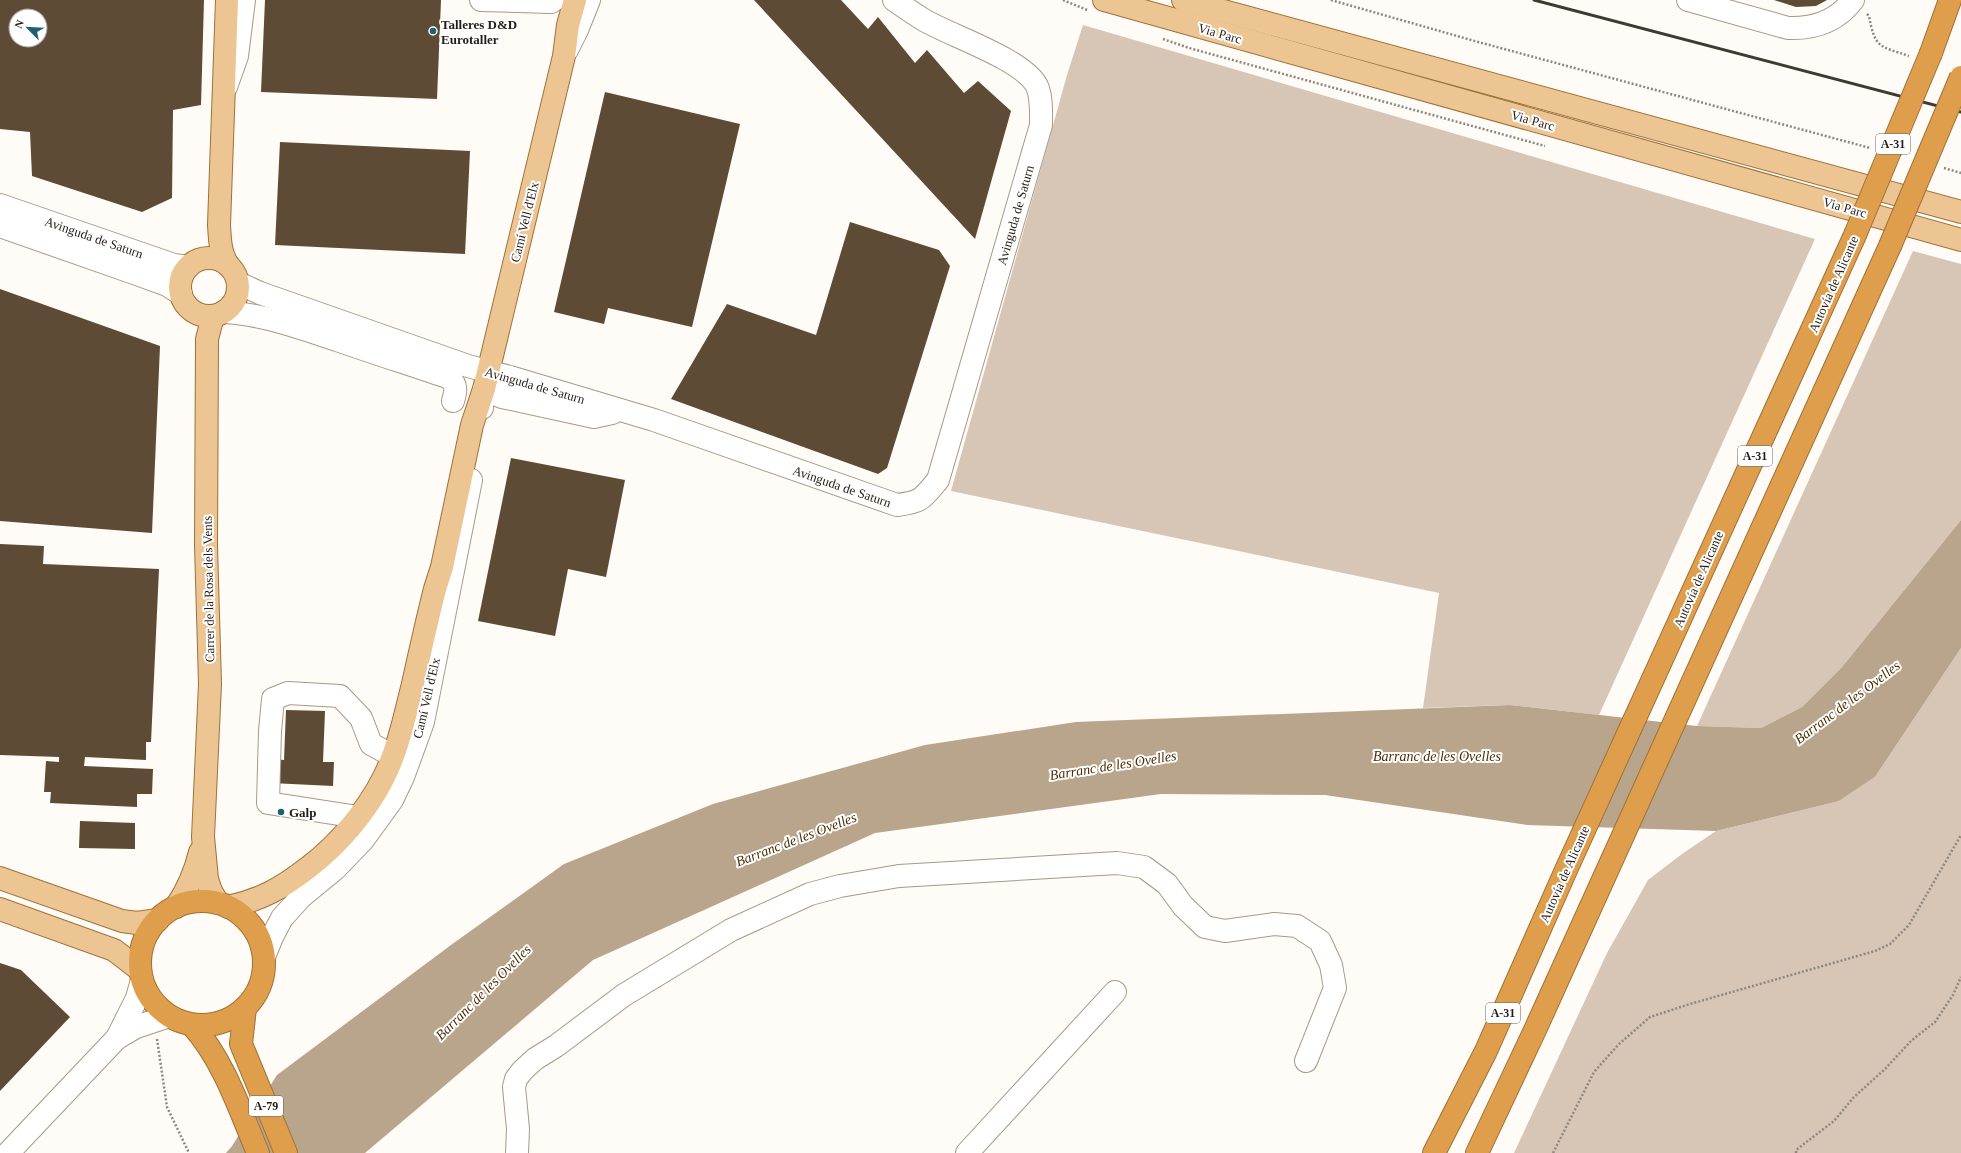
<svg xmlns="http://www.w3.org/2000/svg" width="1961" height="1153" font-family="Georgia,serif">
<rect width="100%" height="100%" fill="#fffbf6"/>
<g fill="#d7c6b5">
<polygon points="1083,25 1815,239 1599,715 1510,705 1423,708 1439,593 951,491 1067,75"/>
<polygon points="1913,251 1961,264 1961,520 1842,667 1802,707 1761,728 1697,726"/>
<polygon points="1961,648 1961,1153 1514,1153 1607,953 1648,880 1682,854 1716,831 1839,801 1875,777"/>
</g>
<polygon fill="#b9a48c" points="1961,520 1961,648 1875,777 1839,801 1716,831 1527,825 1325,795 1161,794 875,833 593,960 365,1153 226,1153 232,1146 277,1075 451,945 564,864 713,804 925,745 1076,722 1510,705 1697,726 1761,728 1802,707 1842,667"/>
<g fill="#5d4b35" fill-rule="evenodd">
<path d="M0,0H204L201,105L173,110L172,198L142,212L32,176L30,132L0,129ZM16,16H40V40H16Z"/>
<polygon points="265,0 441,0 437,99 261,92"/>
<polygon points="754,0 841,0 868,29 878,17 915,63 927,50 964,93 978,81 1011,111 975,239"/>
<polygon points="1774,0 1827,0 1816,6 1796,7"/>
<polygon points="605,92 740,124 692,327 608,308 604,324 554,312"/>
<polygon points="280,142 470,151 465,254 275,245"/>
<polygon points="850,222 939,250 950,266 887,468 878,474 671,399 727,304 816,335"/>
<polygon points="0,289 160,346 152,533 0,521"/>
<polygon points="511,458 625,480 606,577 568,569 555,636 478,621"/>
<polygon points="0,544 44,546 43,564 159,569 151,742 146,742 146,760 85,757 84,766 153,769 152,794 137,794 137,807 50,803 51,792 44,792 46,761 59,762 59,757 0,755"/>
<polygon points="286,710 325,711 323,762 334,762 333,786 271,783 272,759 284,760"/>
<polygon points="80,821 135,823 135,849 79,848"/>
<polygon points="0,963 21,970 70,1017 0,1091"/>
</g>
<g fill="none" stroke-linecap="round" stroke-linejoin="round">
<g stroke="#aa9884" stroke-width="24">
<g id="minor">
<polyline points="481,0 551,2 554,0"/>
<path d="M1688,0L1788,28C1814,29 1837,21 1853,0"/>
<polyline points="567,50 577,30 589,0"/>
<polyline points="226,87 237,56 244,0"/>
<polyline points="0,205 174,265 188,267"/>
<polyline points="0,226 134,273 167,285 181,294"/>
<path d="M238,283L260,293L468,366L510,377L654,420L897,505C922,502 922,499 938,480L1041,125C1041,112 1042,98 1037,86C1023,59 951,36 924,20C914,14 904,7 894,0"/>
<path d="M224,312C263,314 300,328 337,340C374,353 412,365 450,378C457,386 456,391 453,401"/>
<polyline points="482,408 484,389 502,397 594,417 612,413"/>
<polyline points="358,817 268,803 270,731 273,699 288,693 340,696 361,718 371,744 393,756"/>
<polyline points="264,957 272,937 282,918 301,897 335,869 363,840 392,800 403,777 423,722 471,480"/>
<polyline points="117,1038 137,998 142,980"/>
<polyline points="8,1153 117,1038 136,1027 169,1016"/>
<polyline points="517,1153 518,1129 514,1087 516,1079 522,1071 535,1059 556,1046 624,995 731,930 810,894 840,886 899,876 1117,863 1144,867 1167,884 1183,906 1205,927 1225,931 1274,924 1297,926 1320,941 1331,965 1335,988 1306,1061"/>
<polyline points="967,1153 1115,992"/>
</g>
</g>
<g stroke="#9e7138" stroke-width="24">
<g id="major">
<path d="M227,0L219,225C220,240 220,253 228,265"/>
<polyline points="1104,0 1961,240"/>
<polyline points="1183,0 1961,212"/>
<circle cx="209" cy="287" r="29"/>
<polyline points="213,316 207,339 206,545 210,684 203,837 207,879 211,891 218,903"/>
<polyline points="0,878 122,921 137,923 158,920"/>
<path d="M176,907C188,889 195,873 200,852"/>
<path d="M228,907C261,900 282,888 309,867C339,844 367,811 384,777C399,747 405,715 413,684C420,652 427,621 435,589L442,567L472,425L484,389L564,56L568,25L575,0"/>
<polyline points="0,909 114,950 140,970"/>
</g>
</g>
<g stroke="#9e7138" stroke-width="24">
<g id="highway">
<polyline points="1931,53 1950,0"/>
<circle cx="202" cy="963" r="62"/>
<polyline points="245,1008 241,1044 286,1153"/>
<path d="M192,1025C224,1061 239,1108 258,1153"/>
<polyline points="1434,1153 1486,1051 1566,870 1855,235"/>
<polyline points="1477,1153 1535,1030 1890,246"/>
</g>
</g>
<g stroke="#8d8781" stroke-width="2.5" stroke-dasharray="2 2" stroke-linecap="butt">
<polyline points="1063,0 1087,10"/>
<polyline points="1331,0 1471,40 1870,148"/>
<path d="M1867,14L1869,16C1875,49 1880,46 1909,56"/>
<polyline points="1163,39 1189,48 1545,146"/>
<polyline points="1944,168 1961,173"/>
<polyline points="157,1039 167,1107 189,1153"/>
<polyline points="1553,1153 1594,1072 1619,1044 1650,1017 1690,1004 1875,951 1890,944 1909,925 1961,835"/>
<polyline points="1796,1153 1796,1150 1834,1121 1854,1097 1885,1069 1911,1041 1935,1022 1953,995 1961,977"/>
</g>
<use href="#minor" stroke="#fff" stroke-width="22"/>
<use href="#major" stroke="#ecc593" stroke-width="22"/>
<use href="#highway" stroke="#df9e4b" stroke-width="22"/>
<polyline stroke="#403932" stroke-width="3" points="1534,0 1961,112"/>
<g stroke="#9e7138" stroke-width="24" stroke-linecap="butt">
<g id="highway-bridge">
<polyline points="1855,235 1931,53"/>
<polyline points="1890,246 1961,77"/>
</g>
</g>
<use href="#highway-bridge" stroke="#df9e4b" stroke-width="22"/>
</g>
<g fill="#1d6174" stroke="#fff" stroke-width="1.5">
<circle cx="433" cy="31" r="4"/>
<circle cx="281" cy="812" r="4"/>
</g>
<g text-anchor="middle" stroke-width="4" stroke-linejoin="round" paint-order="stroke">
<g fill="#fff" stroke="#66615b" stroke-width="1">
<rect x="1876" y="134" width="34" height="20" rx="3"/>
<rect x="1738" y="446" width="34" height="20" rx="3"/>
<rect x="1486" y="1003" width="34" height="20" rx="3"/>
<rect x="249" y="1096" width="34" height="20" rx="3"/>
</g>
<g font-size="12" font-weight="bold" fill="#241d15">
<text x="1893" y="148">A-31</text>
<text x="1755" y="460">A-31</text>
<text x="1503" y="1017">A-31</text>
<text x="266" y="1110">A-79</text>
</g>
<g font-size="13" font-weight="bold" fill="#241d15" stroke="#fff" text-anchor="start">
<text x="441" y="29">Talleres D&amp;D<tspan x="441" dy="15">Eurotaller</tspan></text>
<text x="289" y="817">Galp</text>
</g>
<g font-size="13" fill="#241d15" stroke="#fff">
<text transform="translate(1220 33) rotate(16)" y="5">Via Parc</text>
<text transform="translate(1533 120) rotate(16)" y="5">Via Parc</text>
<text transform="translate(1845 207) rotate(16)" y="5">Via Parc</text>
<text transform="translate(1015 215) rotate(-74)" y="5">Avinguda de Saturn</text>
<text transform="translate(524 222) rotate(-76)" y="5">Camí Vell d'Elx</text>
<text transform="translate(94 237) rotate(19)" y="5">Avinguda de Saturn</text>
<text transform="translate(1833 284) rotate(-66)" y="5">Autovía de Alicante</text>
<text transform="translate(535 385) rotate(16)" y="5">Avinguda de Saturn</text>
<text transform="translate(842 486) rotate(19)" y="5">Avinguda de Saturn</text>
<text transform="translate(1698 579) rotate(-66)" y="5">Autovía de Alicante</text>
<text transform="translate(208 589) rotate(-91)" y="5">Carrer de la Rosa dels Vents</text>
<text transform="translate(426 698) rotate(-77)" y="5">Camí Vell d'Elx</text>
<text transform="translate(1564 874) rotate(-66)" y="5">Autovía de Alicante</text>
</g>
<g font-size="14" font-style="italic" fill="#4b2d00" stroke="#fff">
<text transform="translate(1847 702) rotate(-37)" y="5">Barranc de les Ovelles</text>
<text x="1437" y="761">Barranc de les Ovelles</text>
<text transform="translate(1113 765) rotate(-9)" y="5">Barranc de les Ovelles</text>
<text transform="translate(796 839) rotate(-21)" y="5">Barranc de les Ovelles</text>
<text transform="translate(483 992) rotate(-45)" y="5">Barranc de les Ovelles</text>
</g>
</g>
<g transform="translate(28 28) rotate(294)"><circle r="19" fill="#ffffff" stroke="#a7a5a1"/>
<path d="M0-3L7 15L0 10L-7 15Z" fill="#1d6174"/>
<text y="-6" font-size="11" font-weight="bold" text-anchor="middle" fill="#241d15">N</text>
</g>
</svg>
